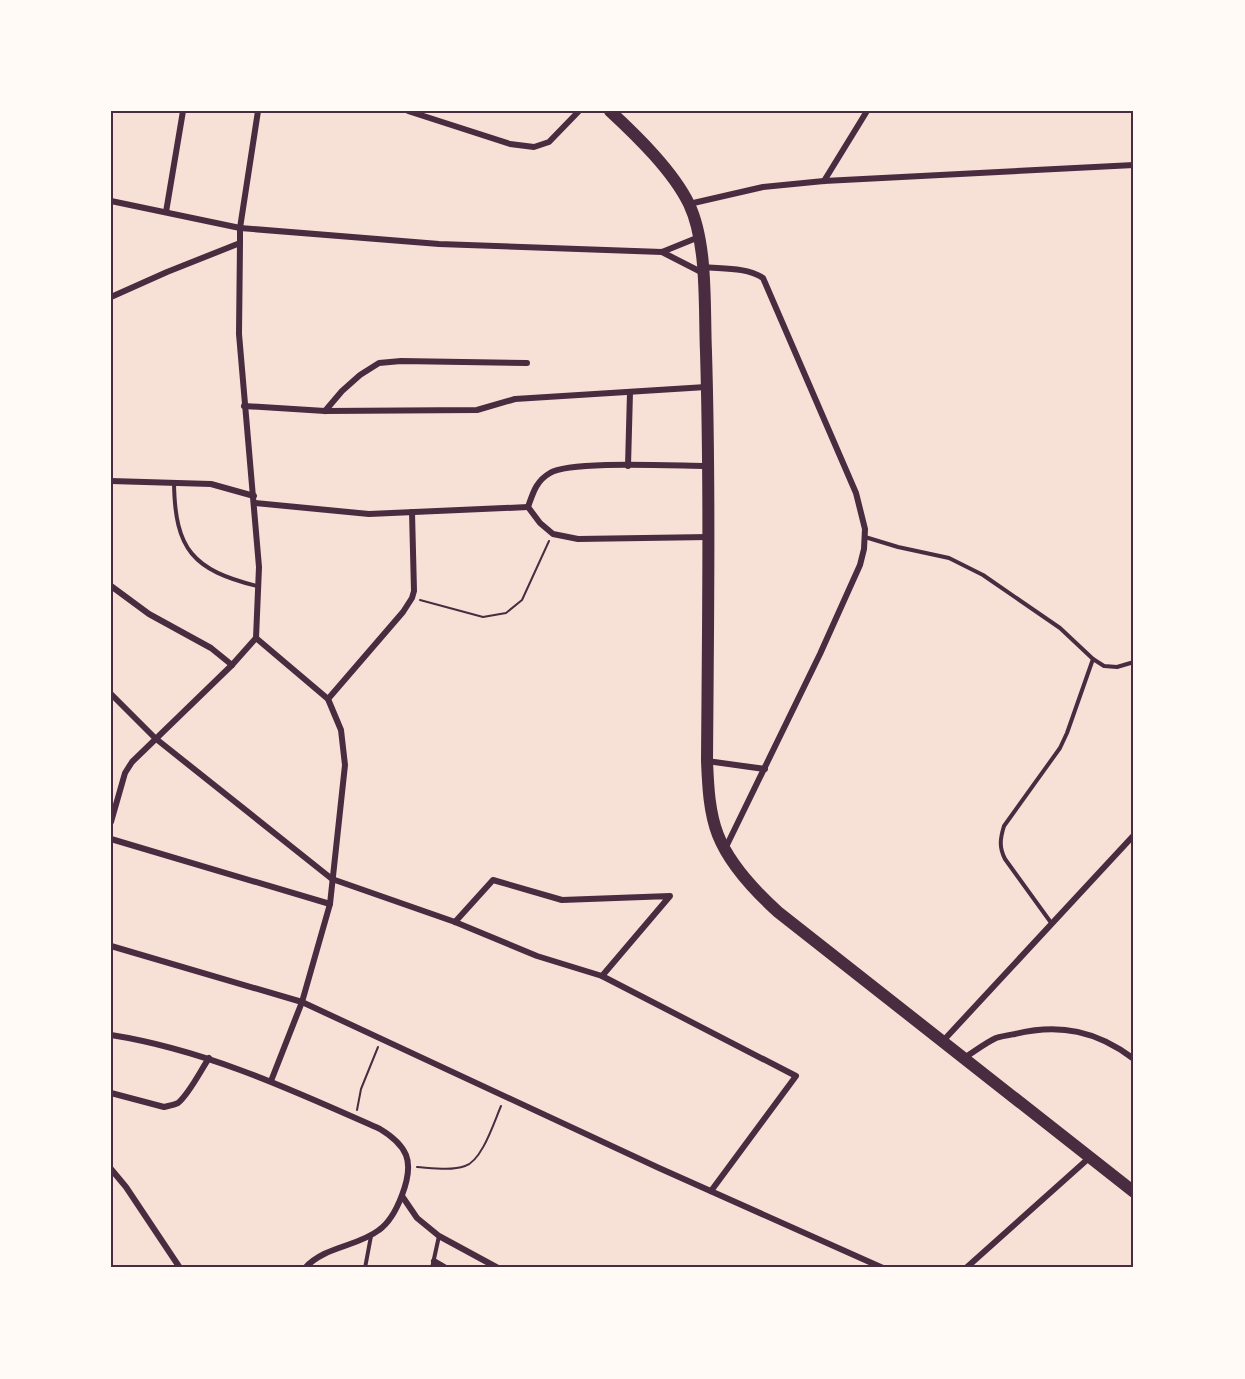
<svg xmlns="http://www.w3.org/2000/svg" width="1245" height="1379" font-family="Figtree,sans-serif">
<rect width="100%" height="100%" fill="#f7e1d7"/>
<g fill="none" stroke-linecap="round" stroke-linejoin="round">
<g stroke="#4a2c40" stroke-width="2">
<polyline points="420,600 483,617 506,613 522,600 549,541"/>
<polyline points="357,1110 361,1089 378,1047"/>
<path d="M417,1167C432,1168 451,1171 465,1166C482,1161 494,1122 501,1106"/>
</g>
<g stroke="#4a2c40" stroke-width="4">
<path d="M174,483C175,550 193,570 257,586"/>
<polyline points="865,537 898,547 949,558 983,575 1060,628 1093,659 1104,666 1117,667 1134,662"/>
<path d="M1052,924L1005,859C999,847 1000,839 1004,826L1060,748L1067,733L1093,659"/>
<polyline points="365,1268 371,1236"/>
<polyline points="432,1268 439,1236"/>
</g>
<g stroke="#4a2c40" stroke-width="6">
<polyline points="258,111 240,228 240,243 239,334 259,567 256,638 328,699 341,730 345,765 330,904 302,1002 271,1081"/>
<polyline points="408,111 510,144 534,147 549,142 579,111"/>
<polyline points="824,181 867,111"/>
<polyline points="111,201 240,228 439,244 662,252 699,237"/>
<polyline points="689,204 763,187 824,181 1134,165"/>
<polyline points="166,212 183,111"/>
<polyline points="662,252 703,273"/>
<path d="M703,267C722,269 746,267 763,278L856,493L865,529L864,549L860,565L820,654L725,849"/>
<polyline points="111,297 167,272 240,243"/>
<polyline points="244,406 325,411 477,410 515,399 706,387"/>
<polyline points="325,411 342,391 360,375 379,363 401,361 527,363"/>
<polyline points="628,466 630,392"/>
<polyline points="111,481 211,484 254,496"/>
<polyline points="255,503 369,514 528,507"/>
<path d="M528,507C533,493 536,481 550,473C570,460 678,466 708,466"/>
<polyline points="528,507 540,523 553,534 578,539 709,537"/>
<polyline points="111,586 149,614 211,648 232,665"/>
<polyline points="111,694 155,738 332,879 455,922 537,956 602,976 796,1076 711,1191"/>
<polyline points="328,699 403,612 412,598 414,591 412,512"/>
<polyline points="707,761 765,769"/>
<polyline points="111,822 125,773 132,762 232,665 256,638"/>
<polyline points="111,839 330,904"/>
<polyline points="455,922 493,880 562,900 670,896 602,976"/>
<polyline points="111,946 302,1002 659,1168 883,1268"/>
<path d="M111,1035C206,1050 292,1090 380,1129C390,1135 401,1143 406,1155C414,1175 396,1218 379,1230C357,1247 325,1246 305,1268"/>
<polyline points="943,1041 1134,835"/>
<path d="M964,1058C974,1052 985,1043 996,1038C1002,1036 1009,1035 1015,1034C1060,1023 1097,1031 1134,1059"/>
<path d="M111,1093L164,1107C168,1106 174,1105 178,1103C189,1094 201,1070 209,1058"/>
<polyline points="111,1169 126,1187 180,1268"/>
<polyline points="402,1196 417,1218 439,1236 498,1268"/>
<polyline points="434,1261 446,1268"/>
<polyline points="966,1268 1089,1158"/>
</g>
<path stroke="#4a2c40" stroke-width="12" d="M610,111C637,136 673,171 689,204C708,244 704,308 706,352C710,488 708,625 707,761C708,785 709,812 718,835C729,863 756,892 778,912L1134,1192"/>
</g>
<rect width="1245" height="1379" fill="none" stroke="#fffaf5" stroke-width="225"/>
<rect x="112" y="112" width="1020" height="1154" fill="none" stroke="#4a2c40" stroke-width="2"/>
</svg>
